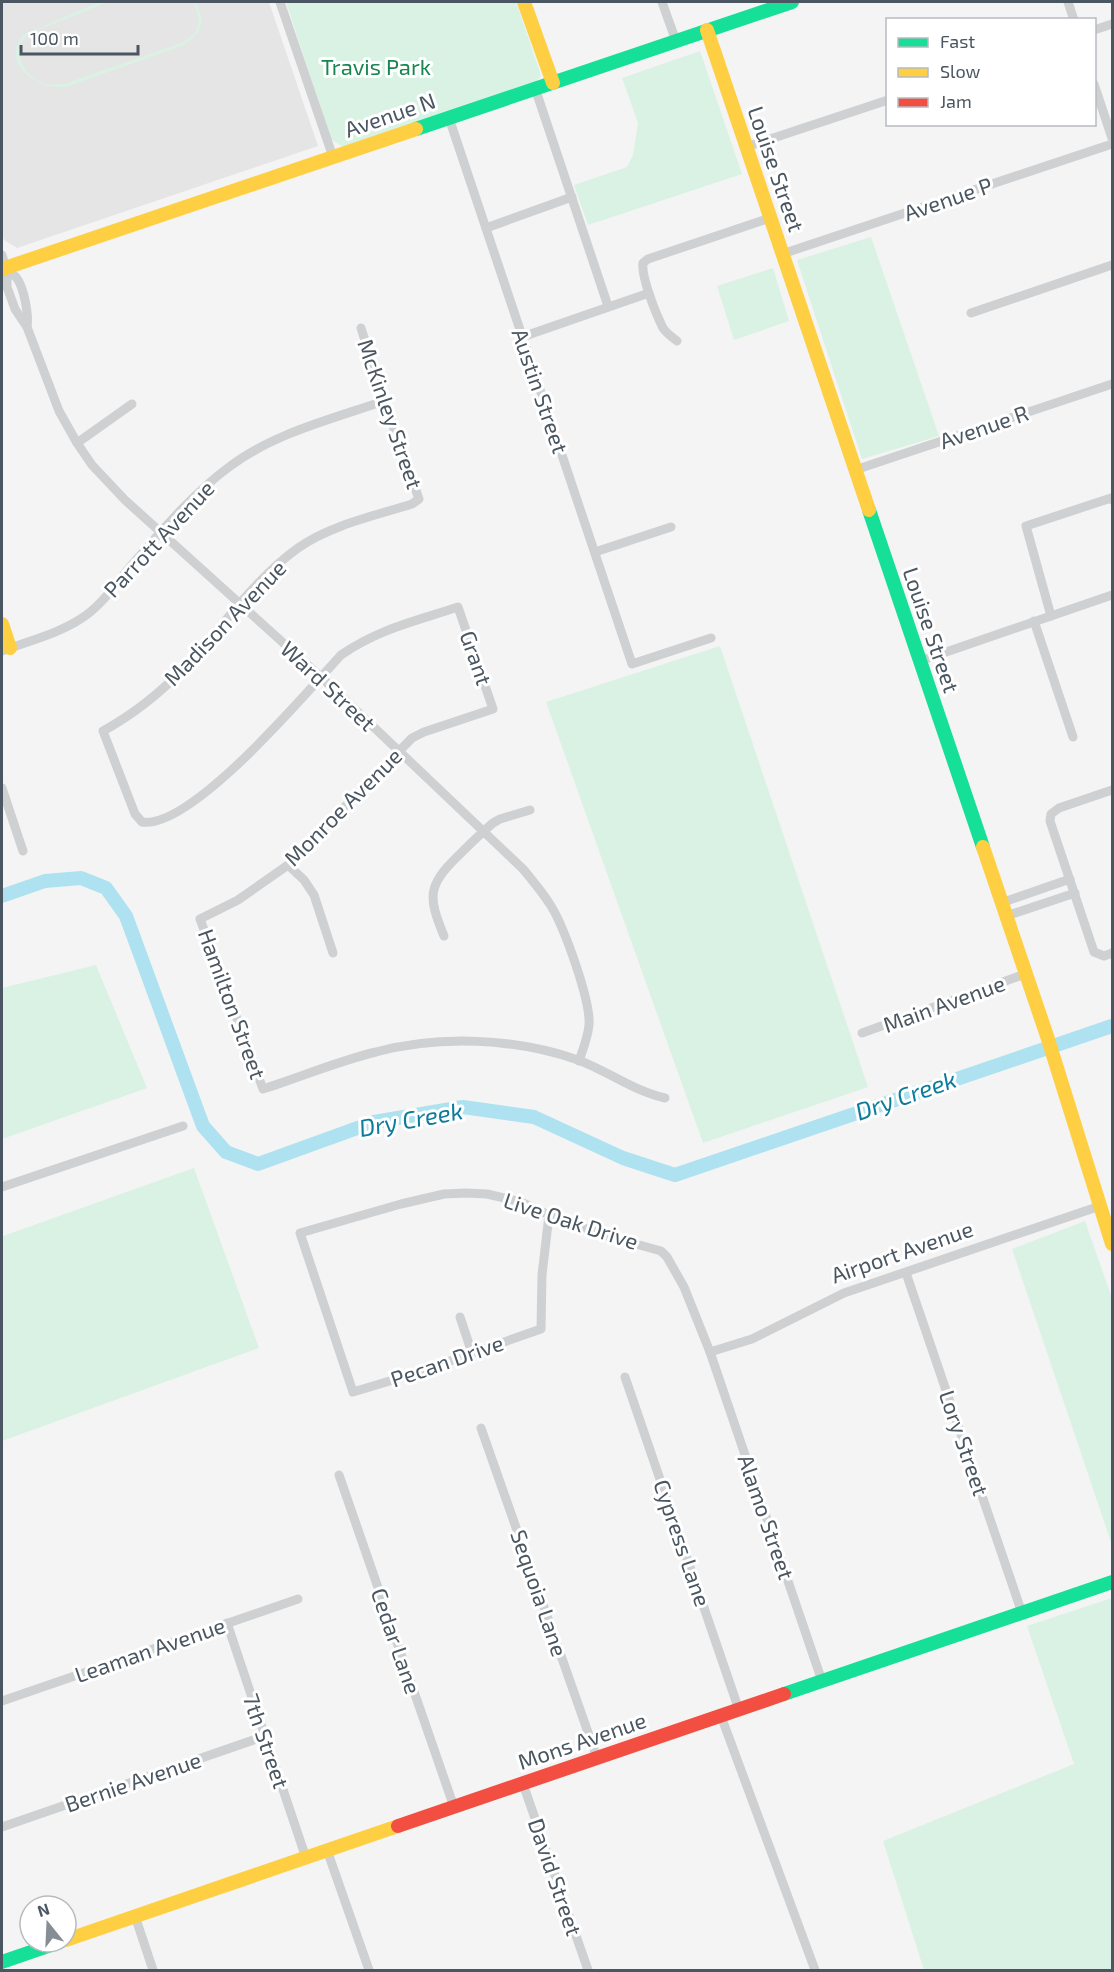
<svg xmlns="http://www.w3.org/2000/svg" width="1114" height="1972" font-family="'Exo 2',sans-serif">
<rect width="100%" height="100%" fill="#f4f4f4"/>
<polygon fill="#e6e5e6" points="2,2 269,2 318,146 17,248 4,240 2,233"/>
<g fill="#d9f2e3">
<path d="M99,2H108L31,33C10,45 21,74 41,82C48,85 57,85 64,84L179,44C200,34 203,22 193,2H195C206,21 203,32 184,45L69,86C38,93 0,63 23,35Z"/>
<polygon points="286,2 516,2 541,75 536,82 343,147 331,139"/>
<polygon points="700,51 742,174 588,225 574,185 627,167 633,155 638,123 622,78"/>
<polygon points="871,237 939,436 862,459 797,260"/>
<polygon points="773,268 789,321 734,340 717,286"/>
<polygon points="720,646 868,1087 703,1143 546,702"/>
<polygon points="96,965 147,1088 2,1139 2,988"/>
<polygon points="194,1168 259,1348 2,1441 2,1246 3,1236"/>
<polygon points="1085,1221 1112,1298 1112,1545 1012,1249"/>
<polygon points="1112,1598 1112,1970 924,1970 883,1841 1074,1764 1027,1626"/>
</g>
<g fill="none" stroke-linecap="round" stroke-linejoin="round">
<polyline stroke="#aee2f0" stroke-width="14" points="2,896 45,881 81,878 106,888 126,916 203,1126 226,1152 258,1164 374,1122 463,1107 534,1117 623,1158 675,1175 1112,1026"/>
<g stroke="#ced0d2" stroke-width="9">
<polyline points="280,2 333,157"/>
<polyline points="662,2 676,41"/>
<polyline points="1068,2 1074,20"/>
<polyline points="1094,30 1112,24"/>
<polyline points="1094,84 1112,138"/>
<polyline points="535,88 608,306"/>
<polyline points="449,118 632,664 711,638"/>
<polyline points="746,147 888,100"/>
<polyline points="486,228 572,197"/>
<polyline points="782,254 1112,144"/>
<path d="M2,255L7,272V287L15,309L27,327L59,411L77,443L92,465L125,500L321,677L523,869C533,881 543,893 551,906C564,927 591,1001 589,1025C588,1037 583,1049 579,1061"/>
<path d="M7,272C10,274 14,275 16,277C24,287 29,315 27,327"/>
<polyline points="971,313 1112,265"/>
<path d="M361,328L384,401L419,499L412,504C374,516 331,525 298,548C252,581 221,630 182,670C159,694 132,715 103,731L135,814L142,822C191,830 307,692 341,655C378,629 416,621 458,607L493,709L424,732L412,738L288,865L238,900L200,919L263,1089C301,1077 338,1061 376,1052C440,1035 515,1038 578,1060C608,1071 633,1091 665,1098"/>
<polyline points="522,337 649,293"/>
<path d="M677,341C672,337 666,333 663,328C656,314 641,277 643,263L648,259L770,218"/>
<polyline points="77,443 132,404"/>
<polyline points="855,470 1112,384"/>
<polyline points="595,552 671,527"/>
<polyline points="1051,616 1026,526 1111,498 1112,500"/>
<polyline points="1034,621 1073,737"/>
<path d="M2,651C28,641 58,634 82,618C101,606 115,585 129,568C160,533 191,495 229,467C274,433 332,419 384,401"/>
<polyline points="920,661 1112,595"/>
<polyline points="2,788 23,851"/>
<polyline points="1112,790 1059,808 1051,814 1050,821 1094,952 1104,956 1112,953"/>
<polyline points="288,865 304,880 314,895 333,953"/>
<polyline points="1001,903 1070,879"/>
<polyline points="1006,916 1075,893"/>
<path d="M444,936C428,897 427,886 458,856C469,845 480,834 493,823L500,819L530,810"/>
<polyline points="862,1033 1025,974"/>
<polyline points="2,1187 183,1126"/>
<polyline points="549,1215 542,1275 541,1329 413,1374 353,1392 300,1233 401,1204 444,1194 466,1193 487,1194 521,1202 549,1215 607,1236 661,1251 667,1257 684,1287 710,1352 822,1681"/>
<polyline points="906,1273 1022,1613"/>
<polyline points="460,1317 472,1353"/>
<polyline points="710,1352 752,1339 844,1293 1100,1206"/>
<polyline points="625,1377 739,1710"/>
<polyline points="481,1428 597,1758"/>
<polyline points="339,1475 454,1807"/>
<polyline points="227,1623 306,1858"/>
<polyline points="2,1701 298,1599"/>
<polyline points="721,1716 815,1970"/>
<polyline points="523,1784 588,1970"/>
<polyline points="2,1827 265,1736"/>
<polyline points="327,1850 369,1970"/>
<polyline points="135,1916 153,1970"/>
</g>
<g stroke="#16e098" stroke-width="14">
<polyline points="416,129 792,2"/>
<polyline points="869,510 983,847"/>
<polyline points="784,1694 1112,1582"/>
<polyline points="2,1962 60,1942"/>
</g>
<g stroke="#ffcf43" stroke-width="14">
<polyline points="524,2 553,83"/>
<polyline points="707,30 869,510"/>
<polyline points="2,269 416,129"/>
<polyline points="2,624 10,648"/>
<polyline points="983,847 1047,1036 1112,1244"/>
<polyline points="66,1940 398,1826"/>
</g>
<polyline stroke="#f24e42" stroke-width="14" points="398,1826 784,1694"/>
</g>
<g text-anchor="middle" stroke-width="6" stroke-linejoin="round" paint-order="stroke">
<g font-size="22" fill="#17864f" stroke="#fff">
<text x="376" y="75">Travis Park</text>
</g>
<g font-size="22" fill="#4a5661" stroke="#fff">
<text transform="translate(390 115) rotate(-19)" y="8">Avenue N</text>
<text transform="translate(776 169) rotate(71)" y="8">Louise Street</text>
<text transform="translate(948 199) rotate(-19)" y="8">Avenue P</text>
<text transform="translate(540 391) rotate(71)" y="8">Austin Street</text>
<text transform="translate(390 414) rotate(71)" y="8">McKinley Street</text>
<text transform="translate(984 427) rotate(-19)" y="8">Avenue R</text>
<text transform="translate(159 539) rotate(-47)" y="8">Parrott Avenue</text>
<text transform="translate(225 623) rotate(-46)" y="8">Madison Avenue</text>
<text transform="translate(931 630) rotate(71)" y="8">Louise Street</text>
<text transform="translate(476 658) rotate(71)" y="8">Grant</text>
<text transform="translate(328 686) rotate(43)" y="8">Ward Street</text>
<text transform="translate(343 807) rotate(-45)" y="8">Monroe Avenue</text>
<text transform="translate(232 1004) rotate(70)" y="8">Hamilton Street</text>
<text transform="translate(944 1004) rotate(-20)" y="8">Main Avenue</text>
<text transform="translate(571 1221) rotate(18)" y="8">Live Oak Drive</text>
<text transform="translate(902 1252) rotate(-19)" y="8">Airport Avenue</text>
<text transform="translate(447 1361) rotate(-19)" y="8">Pecan Drive</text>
<text transform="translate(964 1443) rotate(71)" y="8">Lory Street</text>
<text transform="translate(766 1517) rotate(71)" y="8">Alamo Street</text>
<text transform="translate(682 1543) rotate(71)" y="8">Cypress Lane</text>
<text transform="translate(539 1593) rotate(71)" y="8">Sequoia Lane</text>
<text transform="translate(396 1641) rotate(71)" y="8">Cedar Lane</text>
<text transform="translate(150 1650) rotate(-19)" y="8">Leaman Avenue</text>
<text transform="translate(266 1741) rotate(71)" y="8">7th Street</text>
<text transform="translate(582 1741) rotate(-19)" y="8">Mons Avenue</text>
<text transform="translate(133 1782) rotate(-19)" y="8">Bernie Avenue</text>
<text transform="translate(555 1877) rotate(71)" y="8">David Street</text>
</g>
<g font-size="24" font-style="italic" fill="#0c7c9b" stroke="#fff">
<text transform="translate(906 1096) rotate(-19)" y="8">Dry Creek</text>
<text transform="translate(411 1120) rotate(-10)" y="8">Dry Creek</text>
</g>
</g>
<rect width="1114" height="1972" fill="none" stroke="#4a5661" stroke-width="6"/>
<rect x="886" y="18" width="210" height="108" fill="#ffffff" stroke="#b7bbc0" stroke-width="1.5"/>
<rect x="898" y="38" width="30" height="9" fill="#16e098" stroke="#b7bbc0" stroke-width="1.5"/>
<text x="940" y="48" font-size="18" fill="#4a5661">Fast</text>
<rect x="898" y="68" width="30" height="9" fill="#ffcf43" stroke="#b7bbc0" stroke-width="1.5"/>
<text x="940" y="78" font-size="18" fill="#4a5661">Slow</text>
<rect x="898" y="98" width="30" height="9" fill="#f24e42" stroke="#b7bbc0" stroke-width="1.5"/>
<text x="940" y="108" font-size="18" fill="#4a5661">Jam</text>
<g transform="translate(48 1924) rotate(342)"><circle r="28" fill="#ffffff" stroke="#b7bbc0" stroke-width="1.5"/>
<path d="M0-4.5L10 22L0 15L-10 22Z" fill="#868d94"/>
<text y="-9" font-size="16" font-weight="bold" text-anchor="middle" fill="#4a5661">N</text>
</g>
<path d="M21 45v9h117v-9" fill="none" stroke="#4a5661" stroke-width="3"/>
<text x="30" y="45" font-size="18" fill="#4a5661" stroke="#ffffff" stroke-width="4.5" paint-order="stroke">100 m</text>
</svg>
